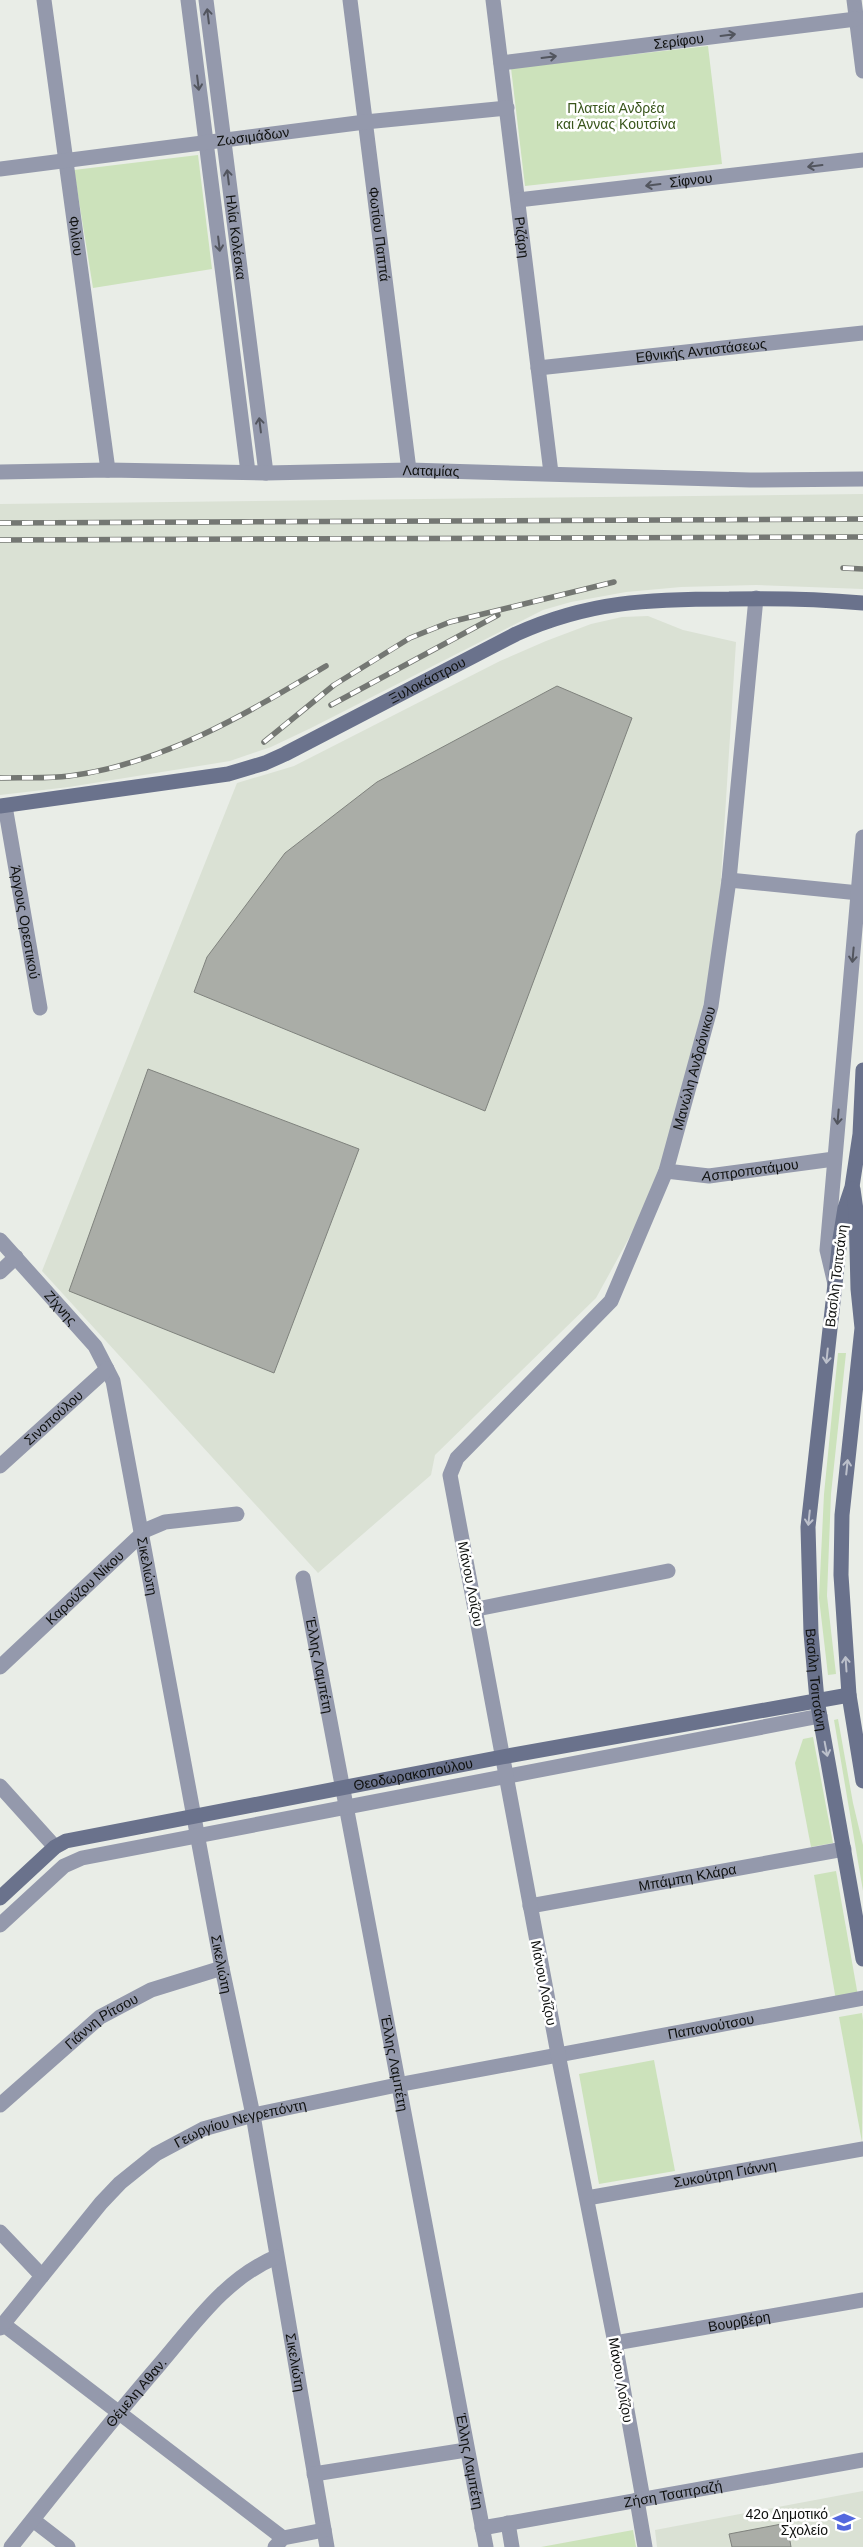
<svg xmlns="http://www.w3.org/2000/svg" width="863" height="2547" font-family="Helvetica,sans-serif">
<rect width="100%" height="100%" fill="#e9ede7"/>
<g fill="#dae1d4">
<polygon points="863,494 863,589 756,585 681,587 626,592 571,602 543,610 311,728 271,747 230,761 69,787 0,795 0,504"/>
<polygon points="648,616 683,630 736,642 720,894 708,986 657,1187 596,1298 435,1455 431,1475 318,1573 42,1271 237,783 294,766 500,661 546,641 591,624 622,617"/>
<polygon points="863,2491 863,2547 657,2547 655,2530"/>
</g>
<g fill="#cce2bb">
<polygon points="708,46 722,164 525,186 511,68"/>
<polygon points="198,155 212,269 93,288 74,170"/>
<polygon points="838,1353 846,1353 831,1494 827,1596 836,1674 828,1675 819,1598 824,1494"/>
<polygon points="838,1719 853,1803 863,1845 863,1891 834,1720"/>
<polygon points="813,1737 833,1843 811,1847 795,1763 803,1739"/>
<polygon points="836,1871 858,1996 836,2000 814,1875"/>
<polygon points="862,2013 863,2021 862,2142 839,2017"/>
<polygon points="654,2060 675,2171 599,2184 579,2074"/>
<polygon points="633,2530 636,2547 541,2547"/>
</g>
<g fill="#aaada7" stroke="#7f827d">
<polygon points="557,686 632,718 485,1111 194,992 207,957 285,853 377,782"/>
<polygon points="148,1069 359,1149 274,1373 69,1291"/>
<polygon points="787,2523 791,2547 732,2547 729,2534"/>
</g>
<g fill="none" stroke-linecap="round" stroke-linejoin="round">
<g stroke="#9499ac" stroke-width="15">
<path id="s1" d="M44,0L108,470"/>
<polyline points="188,0 248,472"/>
<path id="s2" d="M206,0L266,473"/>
<path id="s3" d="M350,0L409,470"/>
<path id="s4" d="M493,0L551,473"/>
<polyline points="854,0 863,71"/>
<path id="s5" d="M501,63L856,19"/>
<path id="s6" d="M0,169L365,122L507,108"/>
<path id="s7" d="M518,200L863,160"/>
<path id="s8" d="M538,368L863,333"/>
<path id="s9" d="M0,472L108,470L266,473L409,470L750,480L863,479"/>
<path id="s10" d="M5,806L40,1008"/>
<polyline points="729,880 859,893"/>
<path id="s11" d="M666,1171L709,1176L834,1159"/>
<path id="s12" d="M0,1240L95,1346L113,1381L222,1968L253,2115L327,2547"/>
<polyline points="0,1272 16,1257"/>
<polyline points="835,1284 827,1250 863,837"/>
<path id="s13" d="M0,1466L107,1369"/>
<path id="s14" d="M303,1578L486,2547"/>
<polyline points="477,1609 668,1571"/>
<path id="s15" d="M0,1667L146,1530L165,1522L237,1514"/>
<polyline points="0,1786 55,1847"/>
<path id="s16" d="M530,1906L844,1849"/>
<polyline points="0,1925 64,1866 82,1858 820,1716"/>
<path id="s17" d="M0,2105L100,2017L151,1990L222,1968"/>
<path id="s18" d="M587,2198L863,2149"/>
<polyline points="0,2232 42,2276"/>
<polyline points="3,2324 283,2538"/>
<path id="s19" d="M0,2328L101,2203L120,2183L156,2154L203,2129L253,2115L397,2085L863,1998"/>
<path id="s20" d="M615,2343L863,2300"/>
<polyline points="314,2474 466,2450"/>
<path id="s21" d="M643,2499L615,2343L558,2054L450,1475L457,1458L611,1301L666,1171L711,1006L729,880L756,598"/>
<polyline points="637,2500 645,2547"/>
<polyline points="33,2520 68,2547"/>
<polyline points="508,2523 512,2547"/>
<path id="s22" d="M482,2528L863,2460"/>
<path id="s23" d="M11,2547C60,2485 109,2423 160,2364C195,2323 226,2278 276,2257"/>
<polyline points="275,2547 283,2538 324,2530"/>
</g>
<g stroke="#6a728c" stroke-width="15">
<path id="s24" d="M0,806L228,774L265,763L285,754L516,634C589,601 650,599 729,599C774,598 819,599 863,603"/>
<path id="s25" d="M863,1070L860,1134L852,1187L845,1208L840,1239L808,1527L811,1633L817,1700L863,1959"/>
<polyline points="853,1189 856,1210 858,1289 862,1328 842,1515 841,1575 849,1695 863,1781"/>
<path id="s26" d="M0,1898L55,1847L66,1841L502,1757L849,1695"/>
</g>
<g stroke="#747773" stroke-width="5.5">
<g id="rail">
<polyline points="0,523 863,519"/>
<polyline points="0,540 863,537"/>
<polyline points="843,568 863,569"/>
<polyline points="331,705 498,615"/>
<polyline points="264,742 334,685 410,638 450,622 614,582"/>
<path d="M0,778C23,777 46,779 69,776C163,764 246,714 326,666"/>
</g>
</g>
<use href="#rail" stroke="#fff" stroke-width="4" stroke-dasharray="11" stroke-linecap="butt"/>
</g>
<defs><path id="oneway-shaft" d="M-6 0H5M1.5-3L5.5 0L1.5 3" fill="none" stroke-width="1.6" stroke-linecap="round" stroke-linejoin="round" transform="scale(1.25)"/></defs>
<g stroke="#52555e">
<use href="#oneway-shaft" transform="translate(208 16) rotate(-97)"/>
<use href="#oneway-shaft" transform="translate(728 35) rotate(-7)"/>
<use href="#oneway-shaft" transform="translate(549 57) rotate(-7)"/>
<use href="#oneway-shaft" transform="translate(198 83) rotate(83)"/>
<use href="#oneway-shaft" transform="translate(815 166) rotate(173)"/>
<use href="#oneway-shaft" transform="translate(228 177) rotate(-97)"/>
<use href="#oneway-shaft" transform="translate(653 185) rotate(173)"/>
<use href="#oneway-shaft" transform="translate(219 244) rotate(83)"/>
<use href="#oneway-shaft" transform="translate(260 425) rotate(-97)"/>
<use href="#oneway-shaft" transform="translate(853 955) rotate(95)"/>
<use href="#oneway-shaft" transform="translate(838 1117) rotate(95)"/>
</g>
<g stroke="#bcc0cb">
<use href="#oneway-shaft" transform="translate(827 1356) rotate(96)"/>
<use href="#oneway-shaft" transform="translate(847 1467) rotate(-84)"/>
<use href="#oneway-shaft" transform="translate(809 1518) rotate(96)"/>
<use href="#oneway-shaft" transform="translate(846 1664) rotate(-94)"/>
<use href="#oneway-shaft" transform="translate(826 1749) rotate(79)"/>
</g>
<defs>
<g id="school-bare" transform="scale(1.725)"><path d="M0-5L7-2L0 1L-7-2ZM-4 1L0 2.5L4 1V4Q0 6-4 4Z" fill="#5368de" stroke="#fff" stroke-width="2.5" paint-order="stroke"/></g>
</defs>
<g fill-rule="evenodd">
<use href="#school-bare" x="844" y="2522"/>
</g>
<g text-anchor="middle" stroke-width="5" stroke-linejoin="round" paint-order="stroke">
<g font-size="14" fill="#0f110f" stroke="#fff">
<text dy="5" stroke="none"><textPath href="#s5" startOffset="179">Σερίφου</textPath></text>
<text dy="5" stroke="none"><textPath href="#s6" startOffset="255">Ζωσιμάδων</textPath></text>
<text dy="5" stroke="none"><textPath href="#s7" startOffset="174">Σίφνου</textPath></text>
<text dy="5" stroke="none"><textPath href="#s1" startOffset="238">Φιλίου</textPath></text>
<text dy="5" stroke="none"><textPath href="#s3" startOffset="236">Φωτίου Παππά</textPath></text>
<text dy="5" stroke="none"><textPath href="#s2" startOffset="239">Ηλία Κολέσκα</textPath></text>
<text dy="5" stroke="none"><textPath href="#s4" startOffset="239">Ριζάρη</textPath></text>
<text dy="5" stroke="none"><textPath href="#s8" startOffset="164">Εθνικής Αντιστάσεως</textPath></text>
<text dy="5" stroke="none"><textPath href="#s9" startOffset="431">Λαταμίας</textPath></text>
<text dy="5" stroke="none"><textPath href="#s24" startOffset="451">Ξυλοκάστρου</textPath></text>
<text dy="5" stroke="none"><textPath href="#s10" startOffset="118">Άργους Ορεστικού</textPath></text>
<text dy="5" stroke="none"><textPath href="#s21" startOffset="1528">Μανώλη Ανδρόνικου</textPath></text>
<text dy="5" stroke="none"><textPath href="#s11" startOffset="85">Ασπροποτάμου</textPath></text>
<text transform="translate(836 1276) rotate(-83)" y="5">Βασίλη Τσιτσάνη</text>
<text dy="5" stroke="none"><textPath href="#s12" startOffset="91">Ζίχνης</textPath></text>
<text dy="5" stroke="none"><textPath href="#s13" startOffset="72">Σινοπούλου</textPath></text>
<text dy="5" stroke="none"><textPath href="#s12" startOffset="370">Σικελιώτη</textPath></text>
<text transform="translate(471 1584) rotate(79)" y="5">Μάνου Λοΐζου</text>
<text dy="5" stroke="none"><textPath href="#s15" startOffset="116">Καρούζου Νίκου</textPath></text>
<text dy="5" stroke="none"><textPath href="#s14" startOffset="89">Έλλης Λαμπέτη</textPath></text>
<text dy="5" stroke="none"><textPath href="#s25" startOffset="614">Βασίλη Τσιτσάνη</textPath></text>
<text dy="5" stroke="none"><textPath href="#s26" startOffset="441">Θεοδωρακοπούλου</textPath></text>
<text dy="5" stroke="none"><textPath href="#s16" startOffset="160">Μπάμπη Κλάρα</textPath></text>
<text dy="5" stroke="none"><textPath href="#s12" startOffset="775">Σικελιώτη</textPath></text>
<text transform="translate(544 1983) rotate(79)" y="5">Μάνου Λοΐζου</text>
<text dy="5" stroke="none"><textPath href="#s17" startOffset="132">Γιάννη Ρίτσου</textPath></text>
<text dy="5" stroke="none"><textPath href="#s19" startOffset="806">Παπανούτσου</textPath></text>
<text dy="5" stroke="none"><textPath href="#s14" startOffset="494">Έλλης Λαμπέτη</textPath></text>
<text dy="5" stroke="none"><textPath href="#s19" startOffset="325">Γεωργίου Νεγρεπόντη</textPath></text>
<text dy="5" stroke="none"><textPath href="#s18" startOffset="140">Συκούτρη Γιάννη</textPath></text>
<text dy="5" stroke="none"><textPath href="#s20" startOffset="126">Βουρβέρη</textPath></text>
<text dy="5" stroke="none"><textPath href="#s12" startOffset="1180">Σικελιώτη</textPath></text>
<text transform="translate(621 2380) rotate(80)" y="5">Μάνου Λοΐζου</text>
<text dy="5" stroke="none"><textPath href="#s23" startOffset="199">Θέμελη Αθαν.</textPath></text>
<text dy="5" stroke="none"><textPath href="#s14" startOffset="899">Έλλης Λαμπέτη</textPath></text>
<text dy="5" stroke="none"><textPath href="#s22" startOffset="194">Ζήση Τσαπραζή</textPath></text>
</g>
<g font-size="14" fill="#39561c" stroke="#fff">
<text x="616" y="113">Πλατεία Ανδρέα<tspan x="616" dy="16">και Άννας Κουτσίνα</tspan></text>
</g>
<g font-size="14" fill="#0f110f" stroke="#fff" text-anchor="end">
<text x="828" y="2519">42ο Δημοτικό<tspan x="828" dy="16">Σχολείο</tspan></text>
</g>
</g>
</svg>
